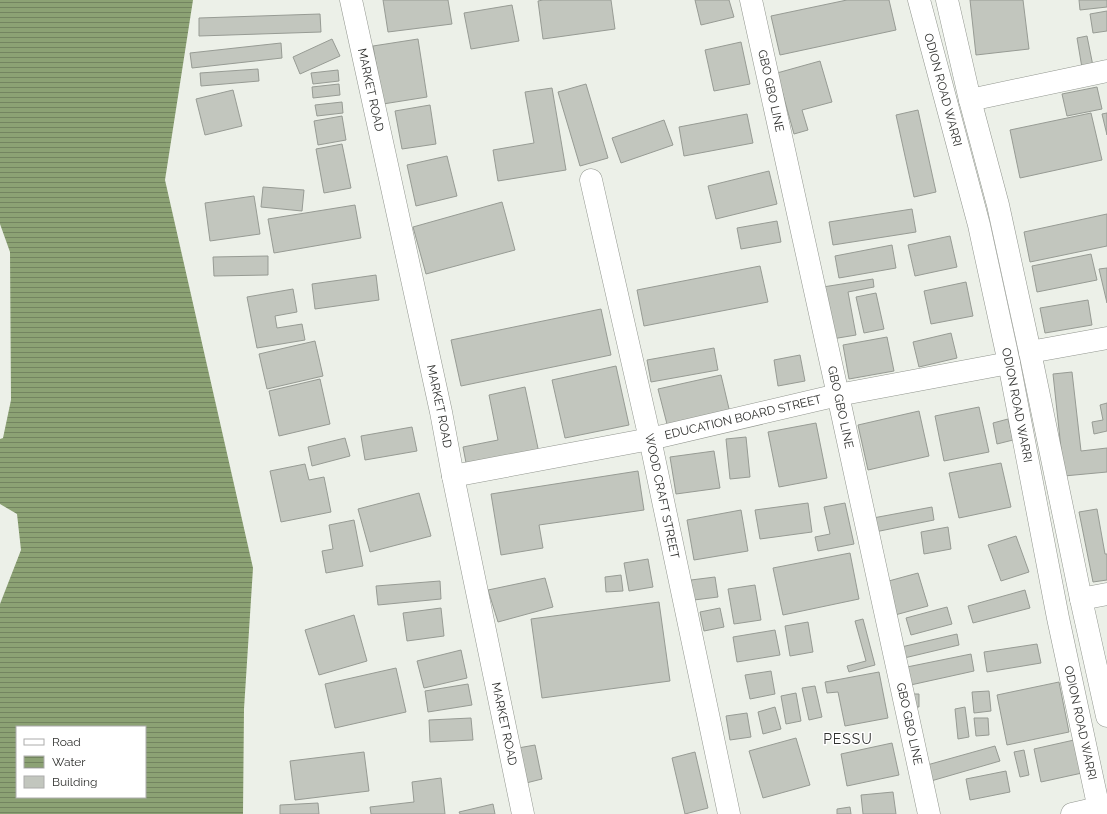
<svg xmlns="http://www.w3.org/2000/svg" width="1107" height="814" font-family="Raleway,sans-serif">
<defs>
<pattern id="water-rules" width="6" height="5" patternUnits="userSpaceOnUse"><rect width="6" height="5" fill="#8ca274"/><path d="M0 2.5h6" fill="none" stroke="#738460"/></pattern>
</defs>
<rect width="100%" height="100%" fill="#ecf0e8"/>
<path fill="url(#water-rules)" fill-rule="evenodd" d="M0,0H193L165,180L253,568L244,709L243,814H0V604L21,550L17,514L0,504V439L3,438L11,400L10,252L0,224ZM17,727H145V797H17Z"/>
<g fill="#c2c6be" stroke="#979b94">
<polygon points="383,0 448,0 452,24 388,32"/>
<polygon points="543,0 611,0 615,29 543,39 538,1"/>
<polygon points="695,0 729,0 734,17 701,25"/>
<polygon points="847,0 889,0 896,30 780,55 771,16"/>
<polygon points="970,0 1023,0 1029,49 976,55"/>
<polygon points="1079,0 1107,0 1107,7 1080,10"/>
<polygon points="512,5 519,41 471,49 464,13"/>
<polygon points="1107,11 1107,31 1093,33 1090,14"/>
<polygon points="320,14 321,32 199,36 199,18"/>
<polygon points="1087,36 1093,66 1082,68 1077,38"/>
<polygon points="332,39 340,56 300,74 293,57"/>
<polygon points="418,39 427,97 383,104 373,46"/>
<polygon points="741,42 750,84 714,91 705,50"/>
<polygon points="281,43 282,58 192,68 190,53"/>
<polygon points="820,61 832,102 802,110 808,130 794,134 777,73"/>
<polygon points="258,69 259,81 201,86 200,73"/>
<polygon points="338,70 339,81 313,84 311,73"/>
<polygon points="339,84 340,95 313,98 312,87"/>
<polygon points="586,84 608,158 580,166 558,92"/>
<polygon points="1097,87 1102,109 1067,116 1062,94"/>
<polygon points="552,88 566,170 498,181 493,150 534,143 525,92"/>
<polygon points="233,90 242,126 205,135 196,99"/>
<polygon points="342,102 343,113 317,116 315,105"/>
<polygon points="430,105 436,144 402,149 395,111"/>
<polygon points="918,110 936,192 914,197 896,115"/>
<polygon points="1091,113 1102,160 1020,178 1010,130"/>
<polygon points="1107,113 1107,135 1102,114"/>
<polygon points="747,114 753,143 684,156 679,127"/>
<polygon points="342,116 346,140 318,145 314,121"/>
<polygon points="664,120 673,145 621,163 612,138"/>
<polygon points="342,144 351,188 324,193 316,149"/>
<polygon points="447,156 457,196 416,206 407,165"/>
<polygon points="769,171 777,204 716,219 708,186"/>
<polygon points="263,187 304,190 302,211 261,207"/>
<polygon points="254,196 260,234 210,241 205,203"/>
<polygon points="502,202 515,250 426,274 413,227"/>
<polygon points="355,205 361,238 274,253 268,219"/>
<polygon points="912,209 916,232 833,245 829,222"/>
<polygon points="1107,214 1107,246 1030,262 1024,232"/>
<polygon points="777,221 781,242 741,249 737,228"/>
<polygon points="950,236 957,267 915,276 908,245"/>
<polygon points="892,245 896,268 839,278 835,256"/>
<polygon points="1091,254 1097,280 1037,292 1032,266"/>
<polygon points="268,256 268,275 214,276 213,257"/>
<polygon points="760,266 768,302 644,326 637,290"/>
<polygon points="1107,268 1107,303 1099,269"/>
<polygon points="376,275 379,300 315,309 312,284"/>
<polygon points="873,279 874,287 848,292 856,335 832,339 823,287"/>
<polygon points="966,282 973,316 931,324 924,291"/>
<polygon points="293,289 297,312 275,316 277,328 302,324 305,340 257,348 247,297"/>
<polygon points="876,293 884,329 864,333 856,297"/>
<polygon points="1088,300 1092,325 1045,333 1040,308"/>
<polygon points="601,309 611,355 461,386 451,340"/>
<polygon points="951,333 957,358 919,367 913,342"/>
<polygon points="887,337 894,371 849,379 843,345"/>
<polygon points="315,341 323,376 267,389 259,354"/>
<polygon points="714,348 718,370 651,382 647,360"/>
<polygon points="800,355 805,381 778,386 774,360"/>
<polygon points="616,366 629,425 565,438 552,380"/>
<polygon points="1072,372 1081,451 1107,448 1107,472 1064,476 1053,374"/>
<polygon points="721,375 730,413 668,428 658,389"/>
<polygon points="320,379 330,424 279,436 269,391"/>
<polygon points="525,387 539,453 467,468 463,447 498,440 489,395"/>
<polygon points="1107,403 1107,431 1094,434 1092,422 1103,420 1100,405"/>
<polygon points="979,407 989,452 944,461 935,416"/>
<polygon points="919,411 929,456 868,470 858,425"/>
<polygon points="1008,419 1013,440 997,444 993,423"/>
<polygon points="816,423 827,478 779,487 768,432"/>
<polygon points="412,427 417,451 365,460 361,436"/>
<polygon points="746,437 750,477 730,479 726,439"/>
<polygon points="345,438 350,456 312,466 308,447"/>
<polygon points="714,451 720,488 676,494 670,457"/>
<polygon points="1001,463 1011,507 959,518 949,473"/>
<polygon points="305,464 309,480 324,477 331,512 281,522 270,471"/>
<polygon points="638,471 644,510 539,525 543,548 501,555 491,494"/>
<polygon points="419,493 431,536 370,552 358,509"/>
<polygon points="808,503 812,532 760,539 755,510"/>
<polygon points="845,503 854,544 818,551 815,537 830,534 824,507"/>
<polygon points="932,507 934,520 875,532 873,518"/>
<polygon points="1097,509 1105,554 1107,554 1107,580 1093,582 1079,512"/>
<polygon points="741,510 748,551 694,560 687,520"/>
<polygon points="354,520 363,566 326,573 322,551 333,549 329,525"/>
<polygon points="948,527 951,549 924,554 921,532"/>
<polygon points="1016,536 1029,572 1001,581 988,545"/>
<polygon points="850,553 859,599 783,615 773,568"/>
<polygon points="648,559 653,587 629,591 624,563"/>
<polygon points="918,573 928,606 895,615 885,582"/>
<polygon points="621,575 623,591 606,592 605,577"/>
<polygon points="715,577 718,597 694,600 691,580"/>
<polygon points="545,578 553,607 498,622 488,590"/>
<polygon points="440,581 441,599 378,605 376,586"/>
<polygon points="755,585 761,620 734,624 728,589"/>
<polygon points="1025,590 1030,608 973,623 968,606"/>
<polygon points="659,602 670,681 542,698 531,619"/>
<polygon points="947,607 952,624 911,635 906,618"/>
<polygon points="441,608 444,636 407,641 403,613"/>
<polygon points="720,608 724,627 704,631 700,612"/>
<polygon points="354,615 367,661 319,675 305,630"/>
<polygon points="863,619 875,665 849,672 847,666 866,661 855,621"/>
<polygon points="808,622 813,652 790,656 785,626"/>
<polygon points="775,630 780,655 737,662 733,637"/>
<polygon points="957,634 959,645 900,659 897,648"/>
<polygon points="1037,644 1041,663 987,672 984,652"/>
<polygon points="461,650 467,678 424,688 417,661"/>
<polygon points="971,654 974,671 906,686 902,668"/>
<polygon points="396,668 406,712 335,728 325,684"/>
<polygon points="771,671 775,694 750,699 745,675"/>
<polygon points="879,672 888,718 845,726 838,692 827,693 825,682"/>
<polygon points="1059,682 1069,732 1007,745 997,695"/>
<polygon points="468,684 472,705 428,712 425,691"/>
<polygon points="815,686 822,717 809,720 802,688"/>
<polygon points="989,691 991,711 974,713 972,692"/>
<polygon points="796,693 801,721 786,724 781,696"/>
<polygon points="906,694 919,694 919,707 907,707"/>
<polygon points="775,707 781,729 763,734 758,712"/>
<polygon points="965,707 969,737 958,739 955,709"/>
<polygon points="747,713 751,737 730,740 726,716"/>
<polygon points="471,718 473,740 430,742 429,720"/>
<polygon points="974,718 988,718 989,735 976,736"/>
<polygon points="796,738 810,785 763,798 749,751"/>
<polygon points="1074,740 1082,773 1041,782 1034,749"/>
<polygon points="892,743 899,775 847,786 841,754"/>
<polygon points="535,745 542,779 526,783 518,748"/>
<polygon points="995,746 1000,761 931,781 927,765"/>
<polygon points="1024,750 1029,775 1020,777 1014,752"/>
<polygon points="364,752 369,791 295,800 290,761"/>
<polygon points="695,752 708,808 685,814 672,758"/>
<polygon points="1006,771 1010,792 970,800 966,779"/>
<polygon points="441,778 445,814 371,814 370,807 414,802 412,782"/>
<polygon points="893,792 896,814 863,814 861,795"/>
<polygon points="318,803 319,814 280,814 280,805"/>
<polygon points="493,804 495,814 460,814 459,812"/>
<polygon points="850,807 851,814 837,814 837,809"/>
</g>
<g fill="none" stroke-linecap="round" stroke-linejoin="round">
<g stroke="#92968f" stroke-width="23">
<g id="minor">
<path id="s1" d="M351,0L441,412L453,476L523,814"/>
<path id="s2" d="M751,0L838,395L929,814"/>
<polyline points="970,100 1107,71"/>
<path id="s3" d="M591,180L650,439L729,814"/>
<polyline points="1030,352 1107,338"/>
<path id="s4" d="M453,476L650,439L838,395L1009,363"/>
<polyline points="1081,599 1107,594"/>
<polyline points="1072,814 1098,808"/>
</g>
</g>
<g stroke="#92968f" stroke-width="23">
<g id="secondary">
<path id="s5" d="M919,0L979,225L1009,363L1058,618L1100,814"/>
<polyline points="947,0 970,100 998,205 1030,352 1081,599 1107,716"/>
</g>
</g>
<use href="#minor" stroke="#fff" stroke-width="22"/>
<use href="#secondary" stroke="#fff" stroke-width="22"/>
</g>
<g text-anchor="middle" stroke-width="3" stroke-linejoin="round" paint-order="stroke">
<g font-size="12" fill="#2f302e" stroke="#fff">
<text dy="4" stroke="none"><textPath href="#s1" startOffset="92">MARKET ROAD</textPath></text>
<text dy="4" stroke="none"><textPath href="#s2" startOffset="93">GBO GBO LINE</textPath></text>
<text dy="4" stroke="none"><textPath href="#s5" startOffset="93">ODION ROAD WARRI</textPath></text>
<text dy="4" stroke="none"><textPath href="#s5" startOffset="417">ODION ROAD WARRI</textPath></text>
<text dy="4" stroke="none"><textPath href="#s1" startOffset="416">MARKET ROAD</textPath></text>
<text dy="4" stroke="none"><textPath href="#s2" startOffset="417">GBO GBO LINE</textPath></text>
<text dy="4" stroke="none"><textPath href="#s4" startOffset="296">EDUCATION BOARD STREET</textPath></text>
<text dy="4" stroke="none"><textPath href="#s3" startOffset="324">WOOD CRAFT STREET</textPath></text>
<text dy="4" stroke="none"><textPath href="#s2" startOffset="741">GBO GBO LINE</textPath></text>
<text dy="4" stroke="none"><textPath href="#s5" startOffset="741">ODION ROAD WARRI</textPath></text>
<text dy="4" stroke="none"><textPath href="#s1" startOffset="740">MARKET ROAD</textPath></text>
</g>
<g font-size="14" letter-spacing="1" fill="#2f302e" stroke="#fff">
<text x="848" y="744">PESSU</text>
</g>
</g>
<rect x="16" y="726" width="130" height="72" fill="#ffffff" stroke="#acacab"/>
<rect x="24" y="739" width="20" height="6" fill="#ffffff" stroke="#acacab"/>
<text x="52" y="746" font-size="12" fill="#2f302e">Road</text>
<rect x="24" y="756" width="20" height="12" fill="url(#water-rules)" stroke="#acacab"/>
<text x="52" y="766" font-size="12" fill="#2f302e">Water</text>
<rect x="24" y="776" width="20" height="12" fill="#c2c6be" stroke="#acacab"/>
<text x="52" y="786" font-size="12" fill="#2f302e">Building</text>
</svg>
